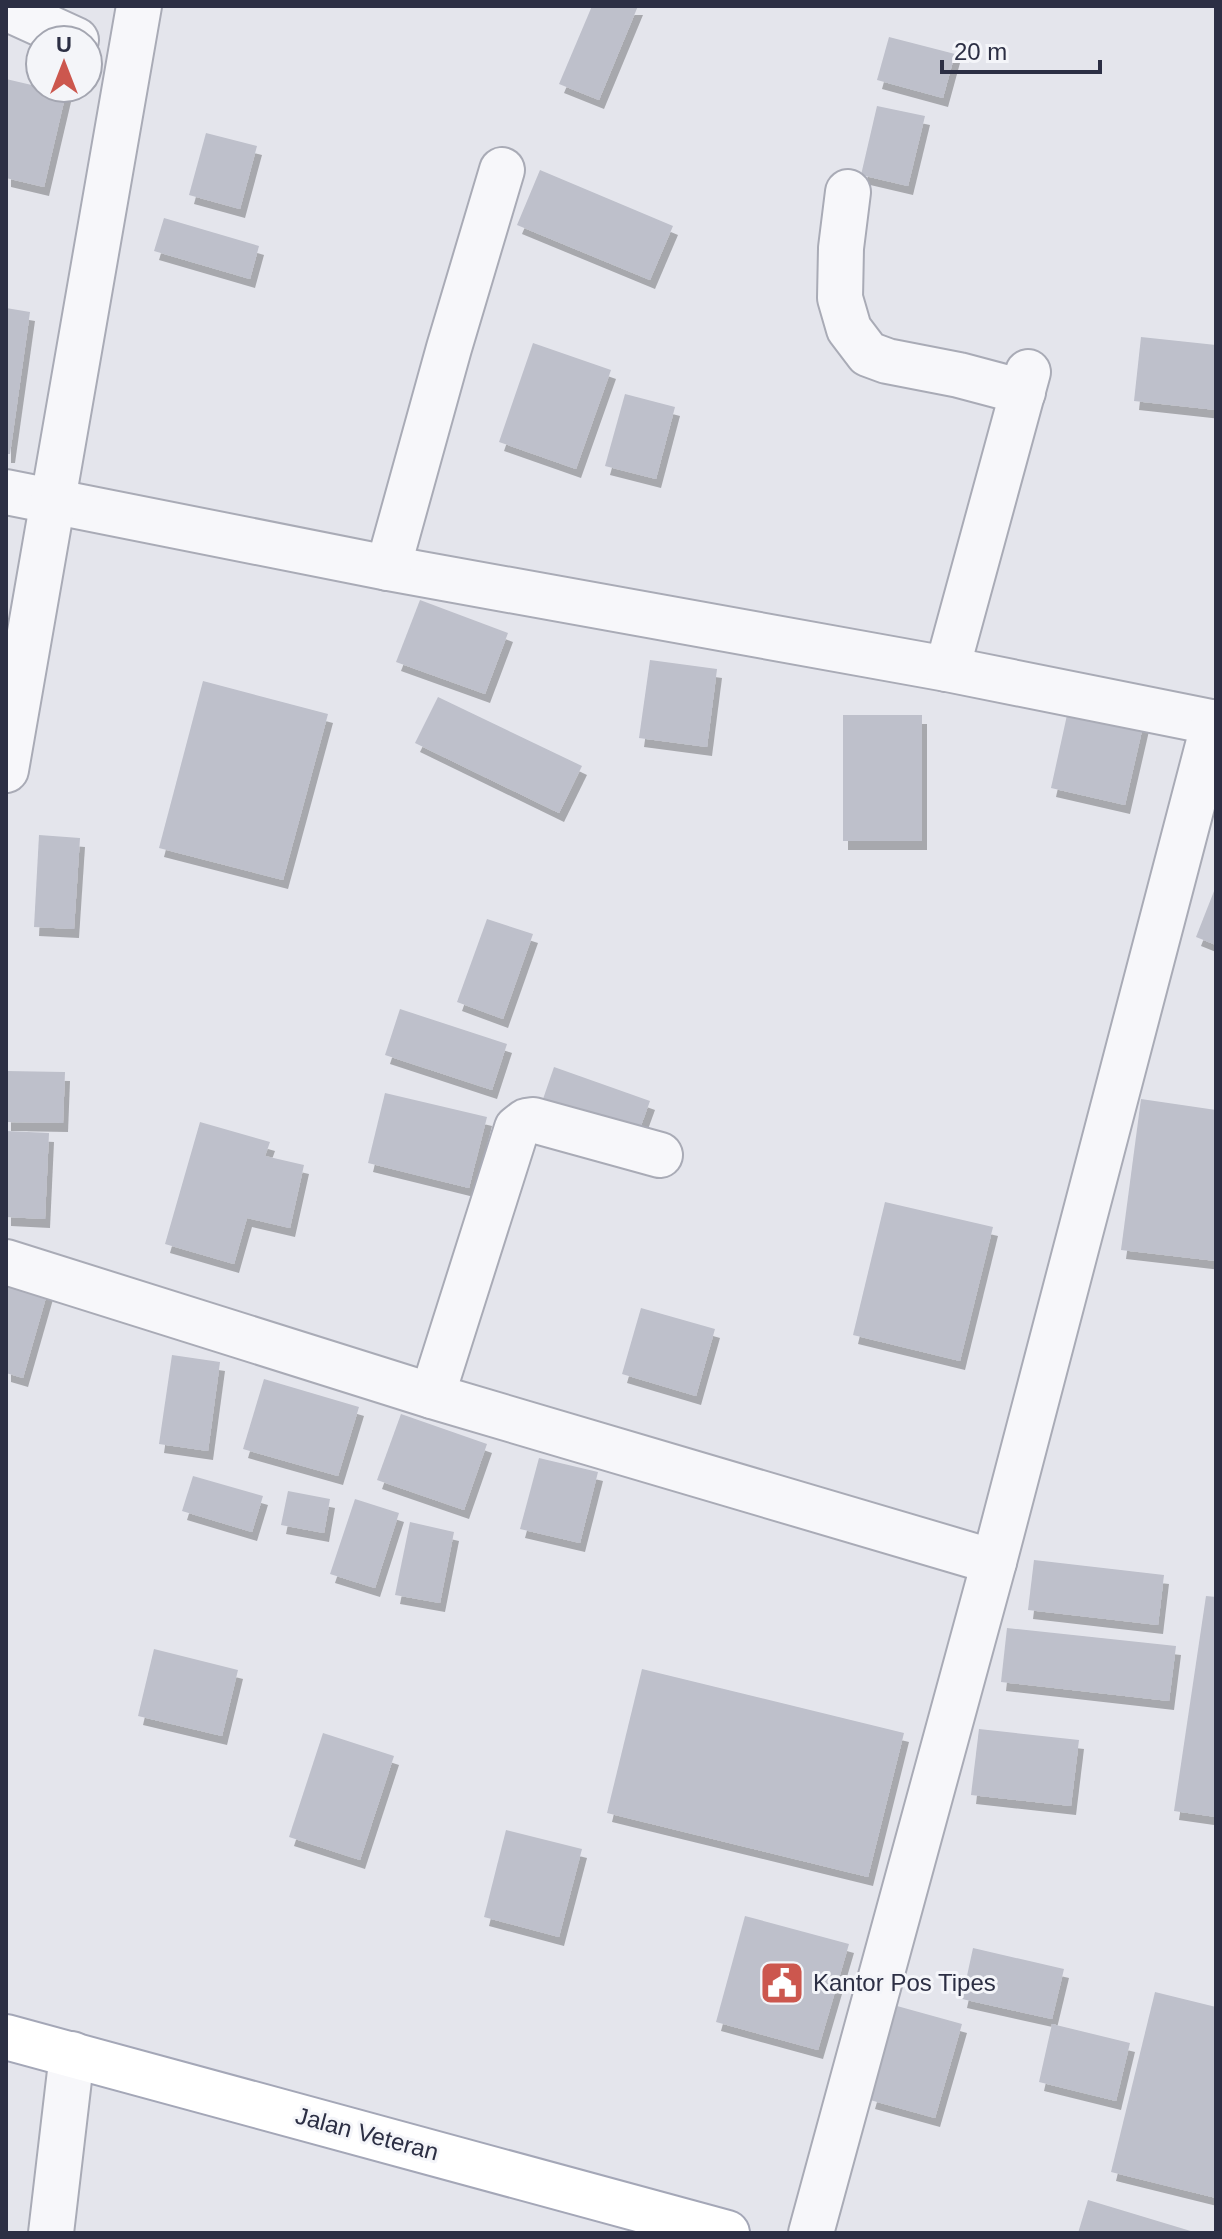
<svg xmlns="http://www.w3.org/2000/svg" width="1222" height="2239" font-family="Helvetica,sans-serif">
<defs>
<filter id="shadow"><feDropShadow dx="5" dy="9" stdDeviation="0" flood-color="#0004"/></filter>
</defs>
<rect width="100%" height="100%" fill="#e4e5ec"/>
<g fill="#bec0cb" filter="url(#shadow)">
<polygon points="592,6 638,6 599,100 559,84"/>
<polygon points="889,37 955,54 943,98 877,80"/>
<polygon points="6,79 66,93 44,187 6,178"/>
<polygon points="877,106 925,116 908,186 861,175"/>
<polygon points="206,133 257,146 240,209 189,195"/>
<polygon points="540,170 673,226 650,280 517,225"/>
<polygon points="164,218 259,246 250,279 154,251"/>
<polygon points="6,308 30,312 10,454 6,454"/>
<polygon points="1141,337 1216,345 1216,410 1134,401"/>
<polygon points="533,343 611,370 576,469 499,442"/>
<polygon points="625,394 675,407 656,479 605,466"/>
<polygon points="420,600 508,633 485,694 396,662"/>
<polygon points="650,660 717,669 707,747 639,738"/>
<polygon points="203,681 328,714 283,880 159,848"/>
<polygon points="438,697 582,766 559,813 415,743"/>
<polygon points="1069,706 1144,722 1125,805 1051,788"/>
<rect x="843" y="715" width="79" height="126"/>
<polygon points="39,835 80,838 74,929 34,927"/>
<polygon points="1216,886 1216,945 1196,937"/>
<polygon points="487,919 533,934 503,1019 457,1002"/>
<polygon points="400,1009 507,1044 492,1090 385,1055"/>
<polygon points="554,1067 650,1101 638,1134 543,1099"/>
<polygon points="6,1071 65,1072 63,1123 6,1122"/>
<polygon points="385,1093 487,1117 469,1188 368,1163"/>
<polygon points="1141,1099 1216,1110 1216,1261 1121,1250"/>
<polygon points="200,1122 270,1142 265,1156 304,1165 290,1228 247,1218 234,1264 165,1244"/>
<polygon points="6,1131 49,1133 45,1219 6,1217"/>
<polygon points="885,1202 993,1227 960,1361 853,1335"/>
<polygon points="6,1274 49,1287 23,1378 6,1373"/>
<polygon points="641,1308 715,1329 696,1396 622,1374"/>
<polygon points="172,1355 220,1362 208,1451 159,1444"/>
<polygon points="264,1379 359,1407 338,1476 243,1449"/>
<polygon points="401,1414 487,1444 464,1510 377,1480"/>
<polygon points="539,1458 598,1472 580,1543 520,1529"/>
<polygon points="193,1476 263,1496 252,1532 182,1511"/>
<polygon points="288,1491 330,1499 324,1533 281,1525"/>
<polygon points="355,1499 399,1513 375,1588 330,1574"/>
<polygon points="410,1522 454,1532 440,1603 395,1595"/>
<polygon points="1034,1560 1164,1575 1158,1625 1028,1610"/>
<polygon points="1206,1596 1216,1597 1216,1817 1174,1811"/>
<polygon points="1007,1628 1176,1646 1169,1701 1001,1682"/>
<polygon points="154,1649 238,1670 222,1736 138,1716"/>
<polygon points="642,1669 904,1733 868,1877 607,1813"/>
<polygon points="979,1729 1079,1740 1071,1806 971,1795"/>
<polygon points="323,1733 394,1756 360,1860 289,1837"/>
<polygon points="506,1830 582,1849 559,1937 484,1917"/>
<polygon points="745,1916 849,1944 818,2050 716,2022"/>
<polygon points="973,1948 1064,1969 1052,2019 962,1999"/>
<polygon points="1155,1992 1216,2007 1216,2198 1111,2172"/>
<polygon points="897,2006 962,2024 935,2118 870,2100"/>
<polygon points="1052,2024 1130,2043 1116,2101 1039,2082"/>
<polygon points="1088,2200 1194,2232 1194,2233 1078,2233"/>
</g>
<g fill="none" stroke-linecap="round" stroke-linejoin="round">
<g stroke="#a9abb6" stroke-width="48">
<g id="minor">
<polyline points="6,8 76,40"/>
<polyline points="848,192 841,248 840,298 849,329 868,354 887,361 959,375 1023,392"/>
<polyline points="6,492 388,568 947,669 1216,723"/>
<polyline points="388,568 449,348 502,170"/>
<polyline points="947,669 1028,372"/>
<polyline points="6,770 139,6"/>
<polyline points="6,1262 432,1396 994,1562"/>
<polyline points="432,1396 517,1128 526,1121 533,1120 660,1155"/>
<polyline points="51,2233 72,2054"/>
<polyline points="811,2233 994,1562 1214,722"/>
</g>
</g>
<g stroke="#a4a7b7" stroke-width="48">
<polyline id="major" points="6,2037 727,2233"/>
</g>
<use href="#minor" stroke="#f7f7fa" stroke-width="44"/>
<use href="#major" stroke="#fff" stroke-width="44"/>
</g>
<defs>
<g id="civic-square" transform="scale(2.3)"><rect x="-9" y="-9" width="18" height="18" rx="4" fill="#cc574e" stroke="#f4f5f9"/><path d="M-.6-6.5H3V-4.5H.6V-3L4-1V1h2V6H-6V1h2V-1L-.6-3ZM-1.2 2.5V6h2.4V2.5Z" fill="#fff"/></g>
</defs>
<g fill-rule="evenodd">
<use href="#civic-square" x="782" y="1983"/>
</g>
<g text-anchor="middle" stroke-width="6" stroke-linejoin="round" paint-order="stroke">
<g font-size="24" fill="#2c2f44" stroke="#f4f5f9" text-anchor="start">
<text x="813" y="1991">Kantor Pos Tipes</text>
</g>
<g font-size="24" fill="#2c2f44" stroke="#f4f5f9">
<text transform="translate(367 2134) rotate(15)" y="8">Jalan Veteran</text>
</g>
</g>
<rect width="1222" height="2239" fill="none" stroke="#2c2f44" stroke-width="16"/>
<g transform="translate(64 64)"><circle r="38" fill="#f4f5f9" stroke="#a4a6b1" stroke-width="2"/>
<path d="M0-6L14 30L0 20L-14 30Z" fill="#cc574e"/>
<text y="-12" font-size="22" font-weight="bold" text-anchor="middle" fill="#2c2f44">U</text>
</g>
<path d="M942 60v12h158v-12" fill="none" stroke="#2c2f44" stroke-width="4"/>
<text x="954" y="60" font-size="24" fill="#2c2f44" stroke="#f4f5f9" stroke-width="6" paint-order="stroke">20 m</text>
</svg>
